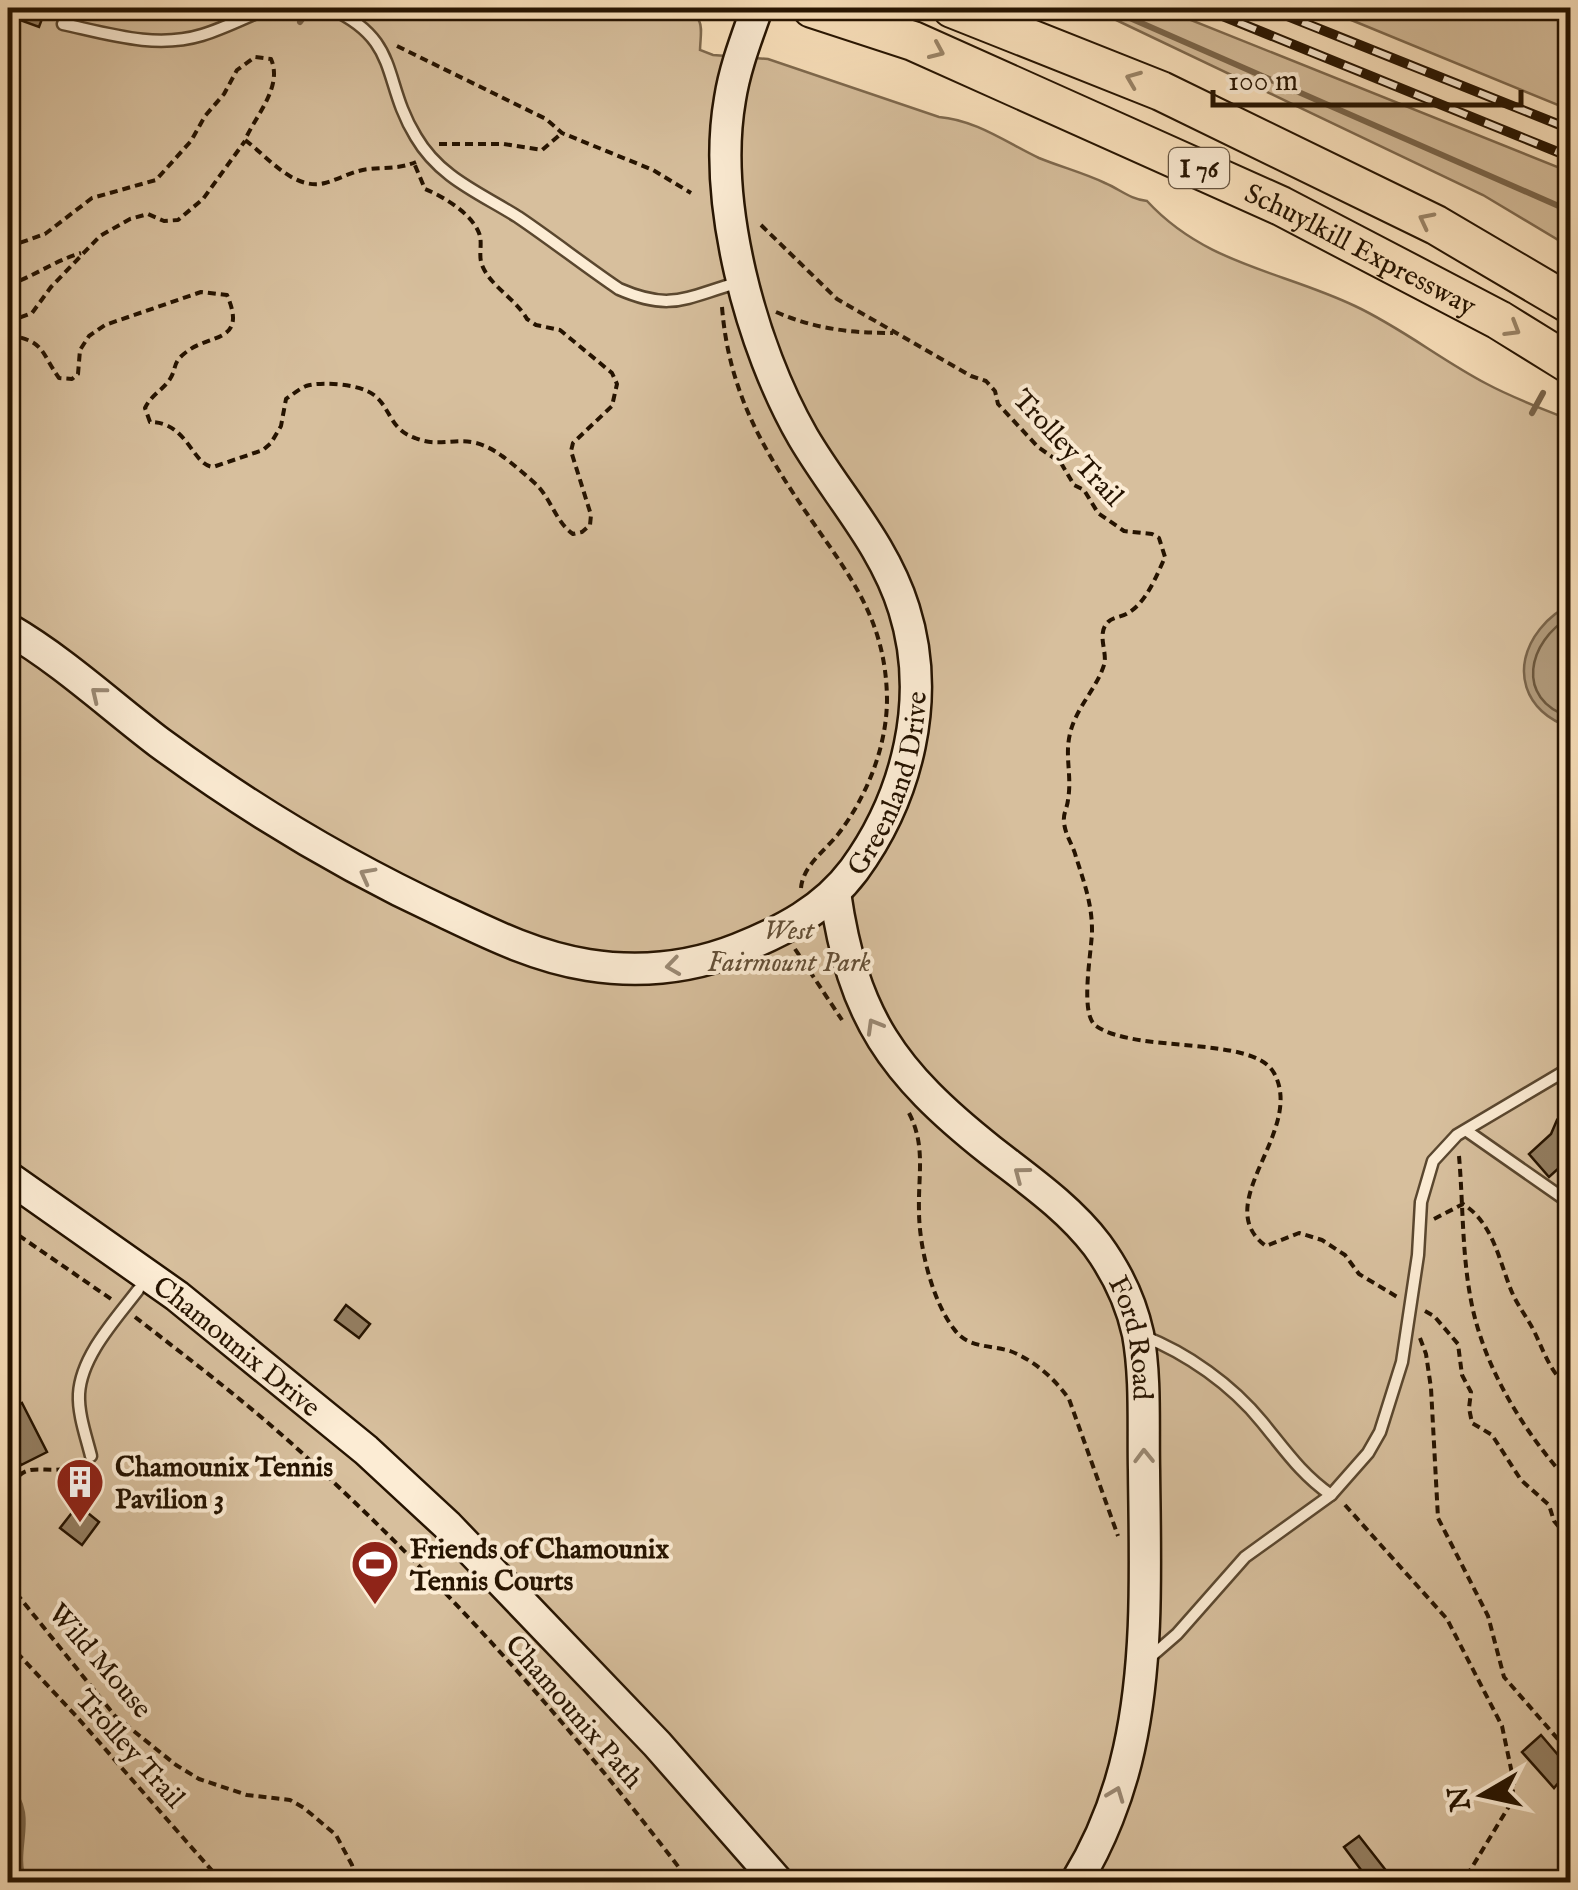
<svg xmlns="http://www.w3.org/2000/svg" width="1578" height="1890" font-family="'IM FELL English',serif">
<rect width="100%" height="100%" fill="#fbe2bd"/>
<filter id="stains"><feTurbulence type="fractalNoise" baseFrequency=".002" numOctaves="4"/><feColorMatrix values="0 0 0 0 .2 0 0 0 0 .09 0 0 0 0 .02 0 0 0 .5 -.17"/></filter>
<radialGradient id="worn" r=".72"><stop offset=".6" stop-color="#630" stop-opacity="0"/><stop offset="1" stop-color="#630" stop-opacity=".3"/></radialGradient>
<g fill="#d7bf9d" stroke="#7e694e" stroke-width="2.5">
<path d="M8,8H680C706,18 701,25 700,50L713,55L768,59L939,117C976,120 1007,143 1039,158C1061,167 1084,173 1105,183C1121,190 1130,199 1147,201C1206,265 1282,271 1355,306C1402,328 1441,360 1487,384C1513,398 1543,409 1570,420V1882H8Z"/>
<polygon points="1091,8 1161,8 1570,172 1570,247 1483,195"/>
<polygon points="1322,8 1570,8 1570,110"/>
</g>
<path fill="#b29c7d" stroke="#7a654b" stroke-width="2.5" d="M1570,606V727C1525,713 1509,668 1540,629C1548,619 1558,610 1570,606Z"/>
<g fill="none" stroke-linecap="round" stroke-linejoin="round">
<path stroke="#6c583e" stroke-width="2.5" d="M1570,617C1528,641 1514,699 1570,717"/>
<g stroke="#7a654b" stroke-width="6">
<polyline points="1107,8 1570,211"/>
<polyline points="300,22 310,8"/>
<polyline points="1532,413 1543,393"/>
<path d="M8,1785C38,1817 11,1847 24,1882"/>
</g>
</g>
<g fill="#947f62" stroke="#251300" stroke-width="2.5">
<polygon points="25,8 46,8 39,27 20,20"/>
<polygon points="1557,1120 1570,1126 1570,1158 1549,1177 1529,1154 1551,1134"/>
<polygon points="346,1305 370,1324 359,1338 335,1320"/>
<polygon points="22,1403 47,1452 21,1465 8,1438 8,1410"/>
<polygon points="78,1505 99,1522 82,1545 60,1528"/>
<polygon points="1541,1735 1570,1769 1554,1788 1522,1752"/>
<polygon points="1359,1836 1395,1882 1370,1882 1344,1847"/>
</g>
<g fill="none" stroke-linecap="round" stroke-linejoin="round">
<g stroke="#5a472f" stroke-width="15">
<g id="lane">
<path d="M330,8C402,41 381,80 416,137C440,178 480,193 518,217C552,240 585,266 619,289C672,312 686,297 737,283"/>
<path d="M63,24C109,34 156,49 202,35C225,28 246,17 268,8"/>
<polyline points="1467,1131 1570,1203"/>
<path d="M1143,1336C1187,1353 1232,1385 1262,1422C1285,1450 1301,1474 1331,1495"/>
<path d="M91,1456C86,1436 78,1414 79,1394C81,1356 116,1319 138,1290"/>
<polyline points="1147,1660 1177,1634 1245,1557 1331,1495 1368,1453 1380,1432 1402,1362 1418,1255 1421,1202 1433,1161 1457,1135 1570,1068"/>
</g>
</g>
<g stroke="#251300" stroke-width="35">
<g id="secondary">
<path id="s1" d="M8,629C63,661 110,705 160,743C250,809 345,866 446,913C492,935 537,957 588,965C639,973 690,968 738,949C783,931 824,910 854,870C908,796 932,698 904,609C884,544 837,495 803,437C751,347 712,202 730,99C735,67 747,37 757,8"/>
<path id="s2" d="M835,893C853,1017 892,1072 990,1150C1027,1179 1068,1207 1097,1245C1116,1271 1131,1302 1138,1334C1146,1378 1143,1426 1144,1470C1145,1563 1149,1659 1129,1749C1119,1795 1100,1843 1076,1882"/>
<path id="s3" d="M8,1177L177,1296L366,1450L447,1525L657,1744L778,1882"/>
</g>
</g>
<g stroke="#251300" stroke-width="42">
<g id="highway">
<path id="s4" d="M812,8L913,41L1281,206L1499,320L1570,364"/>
<polyline points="952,8 1161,91 1436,225 1570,304"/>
</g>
</g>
<g stroke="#251300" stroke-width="4" stroke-dasharray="8 5" stroke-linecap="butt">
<polyline points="397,46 546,119 562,133 653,170 691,193"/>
<polyline points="439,144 504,144 542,150 562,133"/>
<path d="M761,225L837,299L971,376L986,381L995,391L998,404L1038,447L1061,463L1074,485L1084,490L1098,513L1124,531L1152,534L1159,538L1165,557C1157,575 1146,603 1128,613C1122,617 1113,617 1108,622C1096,634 1108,652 1104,665C1098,684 1083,701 1075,719C1061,750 1073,770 1068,800C1067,809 1063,813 1064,822C1065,835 1073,845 1076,857C1084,882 1092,904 1092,930C1092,951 1079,1014 1096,1026C1137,1054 1253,1035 1274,1073C1306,1131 1208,1204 1266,1246L1299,1233L1322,1240L1345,1255L1359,1274L1399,1298"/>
<path d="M8,247L45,234L92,198L156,180L191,141L205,116L224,94L237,70L255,57L271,59C283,87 256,115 245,140C268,157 294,191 325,183C340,179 354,170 370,169C387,167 399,169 416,162"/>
<path d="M8,285C33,277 54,261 81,253"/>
<polyline points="8,290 12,299 10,319"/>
<path d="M722,307C729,394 764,451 812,521C853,580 886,623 887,699C887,746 867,796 839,833C826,850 803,865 801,888"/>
<path d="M776,312C815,329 851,333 893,333"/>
<polyline points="8,322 32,313 51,287 100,236 130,219 148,214 164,221 178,220 203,199 245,141"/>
<path d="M8,335C45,341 40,351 59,378L72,379L78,374L80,350L89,336L105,325L201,292L227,295C248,344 209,333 185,353C172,363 177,368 170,379C163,390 152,394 145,408L150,422C188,422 192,465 213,467L263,450L271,443L281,426L286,399C292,395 299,389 306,386C322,381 360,384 374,395C391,408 389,429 415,438C447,451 464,428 502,456C512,463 528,477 537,485C552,501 556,522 573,534L582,532L590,525L591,515L571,451L573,443L612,406L617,384L612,373L560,330L536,325L527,319C516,299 490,286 482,265C478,255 483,243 479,233C471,213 444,197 425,189L414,163"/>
<polyline points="795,949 842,1020"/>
<path d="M909,1113C926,1146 918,1175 919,1211C919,1246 932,1301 954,1329C967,1348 990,1345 1010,1351C1034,1360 1055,1379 1069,1399L1118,1536"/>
<path d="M1459,1156C1463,1202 1462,1250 1470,1295C1482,1366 1523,1431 1570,1483"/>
<path d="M1434,1219L1463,1204C1493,1223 1499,1260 1511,1290C1517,1305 1527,1317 1534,1331C1545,1354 1550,1372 1570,1389"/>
<polyline points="8,1228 111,1299"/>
<polyline points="1425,1311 1434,1316 1458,1344 1462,1375 1471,1392 1469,1408 1472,1423 1492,1435 1521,1480 1549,1505 1554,1521 1570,1540"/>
<path d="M135,1317C197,1365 259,1412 316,1466C453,1592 578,1734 690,1882"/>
<polyline points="1420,1338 1426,1354 1431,1388 1438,1518 1488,1616 1504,1677 1570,1753"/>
<path d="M8,1499C20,1450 46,1481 79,1464"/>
<polyline points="1345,1505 1447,1619 1502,1726 1514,1783 1511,1803 1463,1882"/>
<polyline points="8,1583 115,1716 176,1765 199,1779 247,1795 290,1800 304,1808 336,1835 352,1865 356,1882"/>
<polyline points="8,1643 77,1717 222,1882"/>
</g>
<use href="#lane" stroke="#fcecd4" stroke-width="10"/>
<use href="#secondary" stroke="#fcecd4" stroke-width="30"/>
<use href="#highway" stroke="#fbe2bd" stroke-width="38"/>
<g stroke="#251300" stroke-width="10">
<g id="rail">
<polyline points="1203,8 1570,157"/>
<polyline points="1267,8 1570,129"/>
</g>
</g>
<use href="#rail" stroke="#fcecd4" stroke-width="6" stroke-dasharray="19" stroke-linecap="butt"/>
</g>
<defs><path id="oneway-chevron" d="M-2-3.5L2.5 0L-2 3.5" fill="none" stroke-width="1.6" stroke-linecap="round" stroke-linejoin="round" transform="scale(2.5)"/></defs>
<g stroke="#9b8568">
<use href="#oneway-chevron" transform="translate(937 51) rotate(24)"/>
<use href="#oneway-chevron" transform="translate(1133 79) rotate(-158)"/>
<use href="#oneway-chevron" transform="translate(1426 220) rotate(-153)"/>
<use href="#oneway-chevron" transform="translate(1513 329) rotate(31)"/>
</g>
<g stroke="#9b8a75">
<use href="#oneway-chevron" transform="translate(98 694) rotate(-141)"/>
<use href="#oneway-chevron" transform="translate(367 875) rotate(-152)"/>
<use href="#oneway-chevron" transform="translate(673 966) rotate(172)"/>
<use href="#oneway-chevron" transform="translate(874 1026) rotate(-120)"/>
<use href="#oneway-chevron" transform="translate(1021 1174) rotate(-143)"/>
<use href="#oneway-chevron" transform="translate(1144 1456) rotate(-91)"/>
<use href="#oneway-chevron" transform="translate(1116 1794) rotate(-69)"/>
</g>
<defs>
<g id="building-pin" transform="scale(2.5)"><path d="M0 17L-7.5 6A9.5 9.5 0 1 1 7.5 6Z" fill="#8f2418" stroke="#fcecd4"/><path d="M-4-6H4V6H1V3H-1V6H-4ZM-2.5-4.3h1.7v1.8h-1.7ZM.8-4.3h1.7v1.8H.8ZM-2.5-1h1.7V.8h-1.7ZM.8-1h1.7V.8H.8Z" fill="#fff"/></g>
<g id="stadium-pin" transform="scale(2.5)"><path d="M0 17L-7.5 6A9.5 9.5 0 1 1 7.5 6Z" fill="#8f2418" stroke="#fcecd4"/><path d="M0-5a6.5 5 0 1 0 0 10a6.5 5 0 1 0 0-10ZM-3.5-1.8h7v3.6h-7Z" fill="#fff"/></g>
</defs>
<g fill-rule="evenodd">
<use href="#building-pin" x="80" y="1482"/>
<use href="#stadium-pin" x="375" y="1564"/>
</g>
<g text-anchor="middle" stroke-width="8" stroke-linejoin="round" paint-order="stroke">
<rect fill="#fcecd4" stroke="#665440" stroke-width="2.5" x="1169" y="148" width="60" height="40" rx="8"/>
<g font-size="25" font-weight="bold" fill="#251300">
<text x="1199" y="177">I 76</text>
</g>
<g font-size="28" fill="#251300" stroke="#fcecd4">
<text dy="10" stroke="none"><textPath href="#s4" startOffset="600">Schuylkill Expressway</textPath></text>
<text transform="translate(1069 447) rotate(47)" y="10">Trolley Trail</text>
<text dy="10" stroke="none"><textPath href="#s1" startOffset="1065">Greenland Drive</textPath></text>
<text dy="10" stroke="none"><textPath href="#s2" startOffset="555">Ford Road</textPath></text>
<text dy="10" stroke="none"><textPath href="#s3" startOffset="285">Chamounix Drive</textPath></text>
<text transform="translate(101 1660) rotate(49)" y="10">Wild Mouse</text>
<text transform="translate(575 1711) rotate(49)" y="10">Chamounix Path</text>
<text transform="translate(131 1748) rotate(48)" y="10">Trolley Trail</text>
</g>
<g font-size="28" font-style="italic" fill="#634f37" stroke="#fcecd4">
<text x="789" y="939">West<tspan x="789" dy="32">Fairmount Park</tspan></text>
</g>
<g font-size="28" font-weight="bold" fill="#251300" stroke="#fcecd4" text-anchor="start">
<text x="115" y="1476">Chamounix Tennis<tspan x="115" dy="32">Pavilion 3</tspan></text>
<text x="410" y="1558">Friends of Chamounix<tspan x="410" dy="32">Tennis Courts</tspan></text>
</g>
</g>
<rect width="1578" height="1890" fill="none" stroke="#fbe2bd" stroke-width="40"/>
<rect x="10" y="10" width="1558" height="1870" fill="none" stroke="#251300" stroke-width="5"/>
<rect x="20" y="20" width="1538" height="1850" fill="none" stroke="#251300" stroke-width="2.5"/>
<g transform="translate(1483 1795) rotate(261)" stroke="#fcecd4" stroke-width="8" paint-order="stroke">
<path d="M0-8L18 38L0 25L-18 38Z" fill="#251300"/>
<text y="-15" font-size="28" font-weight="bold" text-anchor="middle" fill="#251300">N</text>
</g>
<path d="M1213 90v15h308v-15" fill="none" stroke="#251300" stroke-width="5"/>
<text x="1228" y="90" font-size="30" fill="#251300" stroke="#fcecd4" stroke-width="8" paint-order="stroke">100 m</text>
<rect width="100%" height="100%" filter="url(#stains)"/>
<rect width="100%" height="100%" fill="url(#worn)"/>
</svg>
